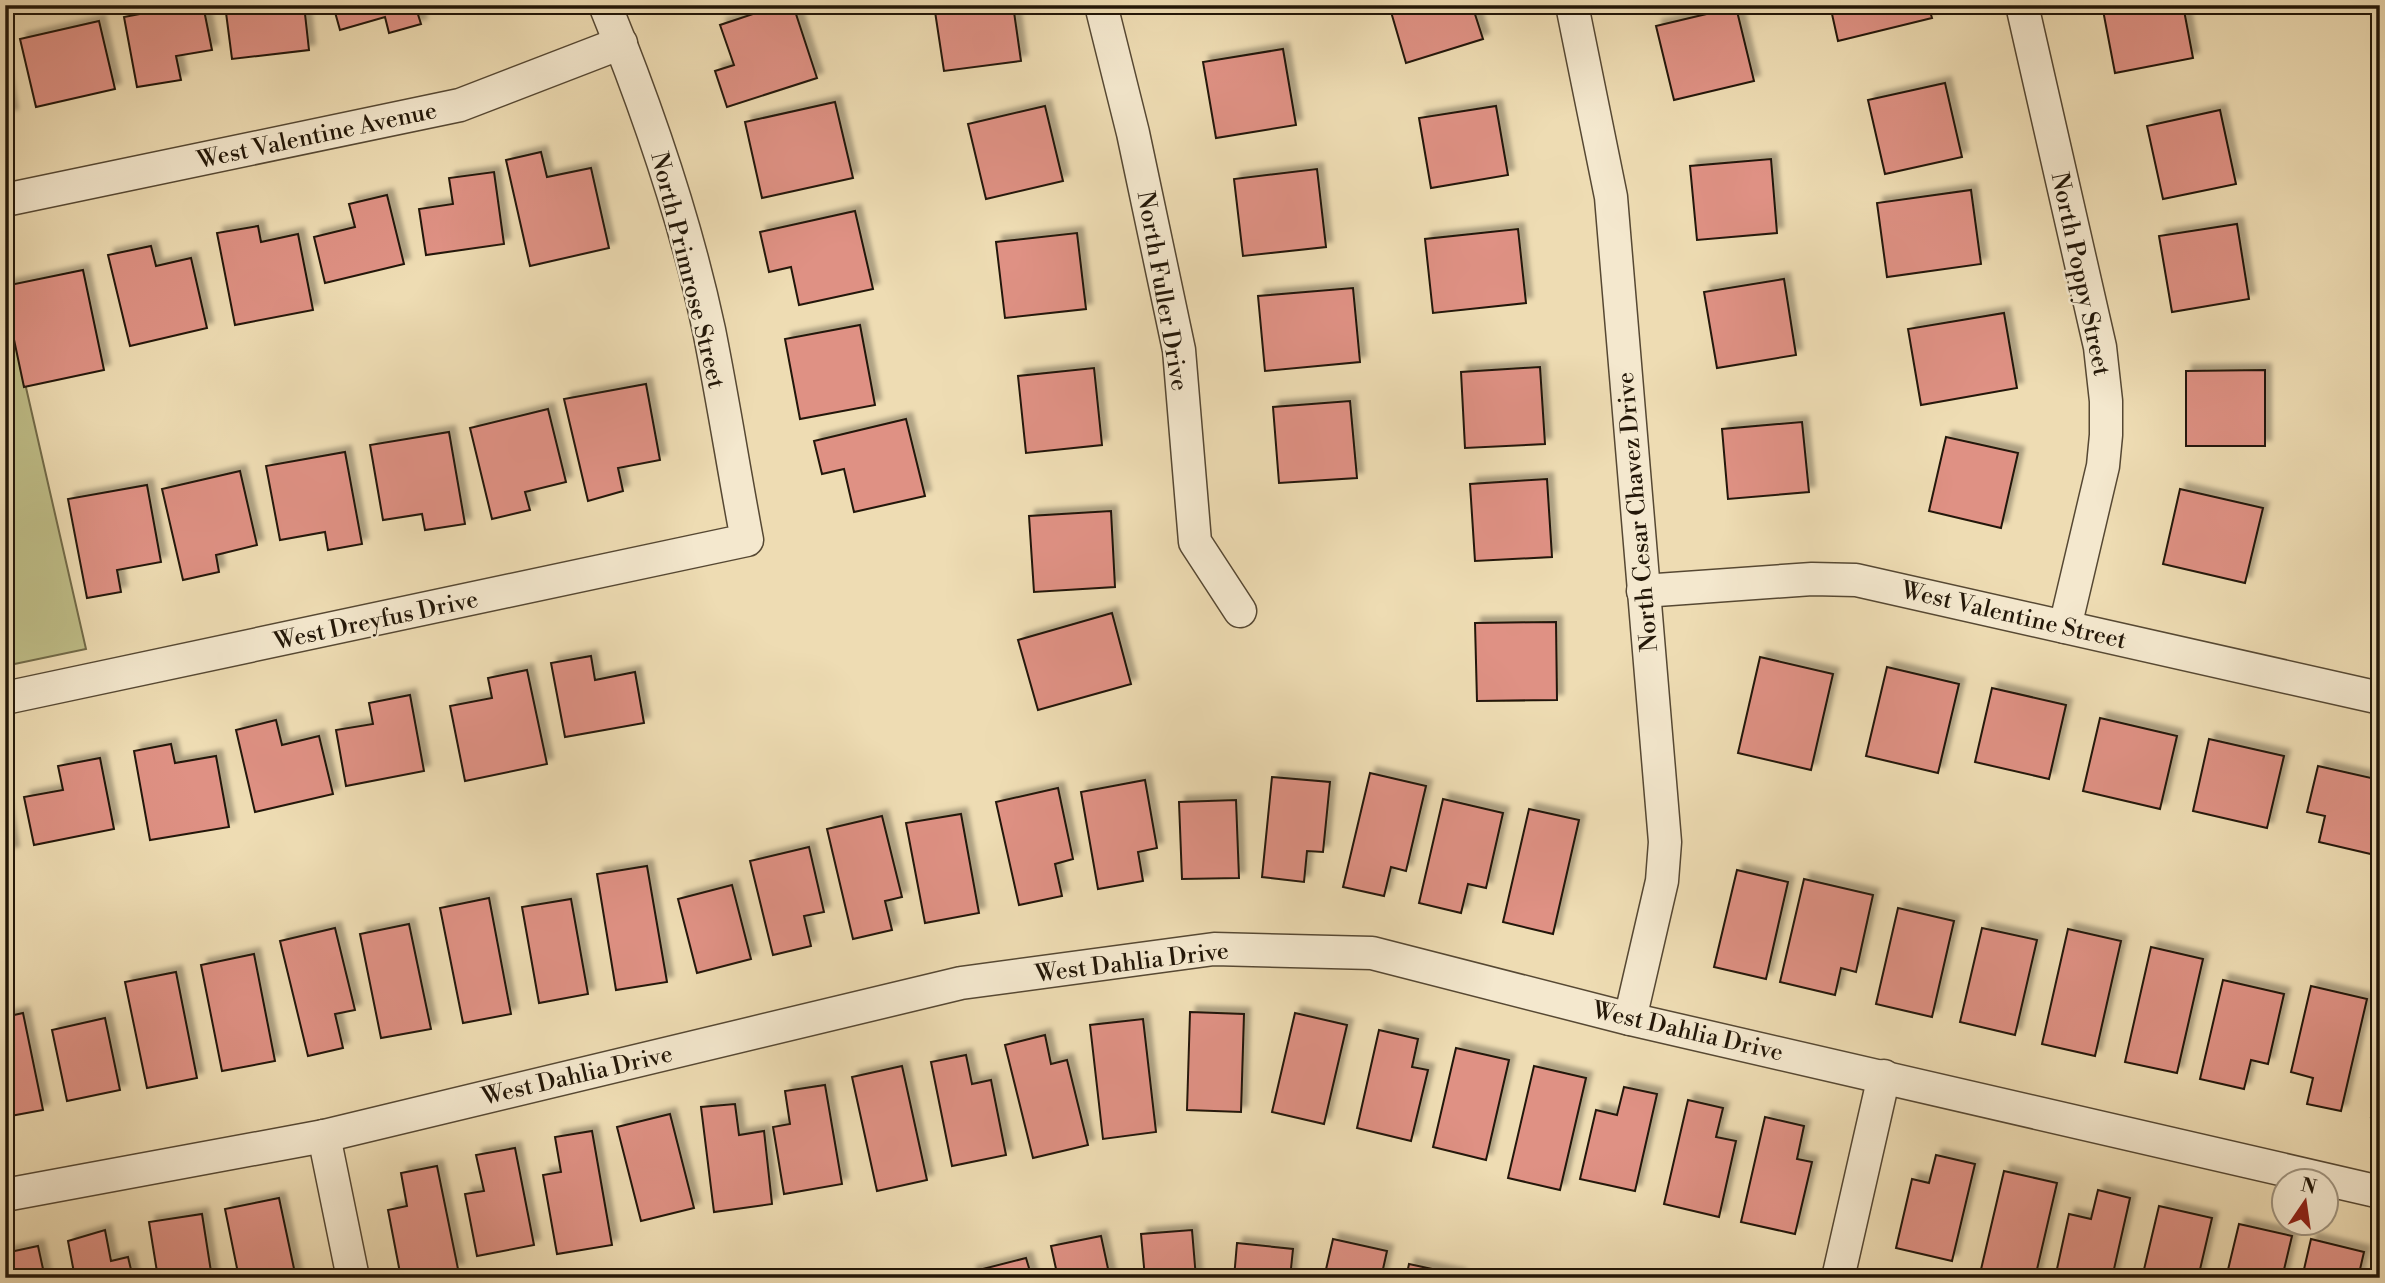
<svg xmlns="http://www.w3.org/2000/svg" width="2385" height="1283" font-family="'Libre Bodoni',serif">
<defs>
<filter id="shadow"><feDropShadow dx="6" dy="-6" stdDeviation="2" flood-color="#0004"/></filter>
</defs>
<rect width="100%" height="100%" fill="#eedcb3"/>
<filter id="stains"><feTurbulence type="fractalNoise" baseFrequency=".00286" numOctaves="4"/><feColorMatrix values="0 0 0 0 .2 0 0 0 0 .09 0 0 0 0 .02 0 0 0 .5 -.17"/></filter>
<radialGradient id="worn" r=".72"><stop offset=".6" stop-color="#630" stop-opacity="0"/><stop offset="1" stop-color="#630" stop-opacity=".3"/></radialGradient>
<polygon fill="#bfbe88" stroke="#716a48" stroke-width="2" points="5,296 86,649 5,666"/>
<g fill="#df9184" stroke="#231708" stroke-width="2" filter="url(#shadow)">
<polygon points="187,5 203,5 212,50 176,56 181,80 137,87 124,17"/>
<polygon points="225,5 304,5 309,50 232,59"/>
<polygon points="333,5 415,5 421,24 389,33 385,17 340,30"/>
<polygon points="780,5 793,5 817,78 727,107 715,71 734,65 720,25"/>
<polygon points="934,5 1013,5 1021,61 944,71"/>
<polygon points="1182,5 1206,5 1184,11"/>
<polygon points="1389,5 1472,5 1483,39 1406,63"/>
<polygon points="1830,5 1928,5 1932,18 1838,41"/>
<polygon points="2102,5 2183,5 2193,58 2115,73"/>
<polygon points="1736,7 1754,81 1674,100 1656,26"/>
<polygon points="99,21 115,89 36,107 20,39"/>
<polygon points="1283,49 1296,125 1216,138 1203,62"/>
<polygon points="5,76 12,115 5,116"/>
<polygon points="1945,83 1962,157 1885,174 1868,100"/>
<polygon points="835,102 853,178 762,198 745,122"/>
<polygon points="1045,106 1063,181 986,199 968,124"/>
<polygon points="1496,106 1508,175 1431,188 1419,118"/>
<polygon points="2220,110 2236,184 2163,199 2147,126"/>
<polygon points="541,152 547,177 591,168 609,248 530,266 506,160"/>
<polygon points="1771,159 1777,233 1697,240 1690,166"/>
<polygon points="1317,169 1326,247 1243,256 1234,179"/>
<polygon points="494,172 504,244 426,255 419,209 453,204 449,178"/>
<polygon points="1971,190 1981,264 1887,277 1877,203"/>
<polygon points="387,195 404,264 325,283 314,237 355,227 349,204"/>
<polygon points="855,211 873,289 799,305 791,267 769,272 760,232"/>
<polygon points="2237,224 2249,299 2172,312 2159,236"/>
<polygon points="258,226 261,242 298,234 313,310 235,325 217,233"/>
<polygon points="1518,229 1526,303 1433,313 1425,239"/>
<polygon points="1077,233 1086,309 1005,318 996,242"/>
<polygon points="151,246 156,266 191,258 207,328 130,346 108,255"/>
<polygon points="83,270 104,370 24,387 5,297 5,286"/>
<polygon points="1784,279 1796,355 1717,368 1704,292"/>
<polygon points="1353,288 1360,362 1265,371 1258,296"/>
<polygon points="2004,313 2017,388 1921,405 1908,329"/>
<polygon points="860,325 875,405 800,419 785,339"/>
<polygon points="1540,367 1545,444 1465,448 1461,372"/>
<polygon points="1094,368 1102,445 1026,453 1018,376"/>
<polygon points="2265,370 2265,446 2186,446 2186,371"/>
<polygon points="646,384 660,460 618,468 623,491 588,501 564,399"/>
<polygon points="1350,401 1357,478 1279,483 1273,407"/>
<polygon points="548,409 566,482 525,492 530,510 492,519 470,428"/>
<polygon points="906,419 925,496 854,512 844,469 822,474 814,441"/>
<polygon points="1802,422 1809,492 1728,499 1722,429"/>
<polygon points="449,432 465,524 425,530 422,514 383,520 370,445"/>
<polygon points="1946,437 2018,453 2001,528 1929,511"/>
<polygon points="345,452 362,544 328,550 325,532 280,540 266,466"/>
<polygon points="240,471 257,545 216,555 219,572 183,580 162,489"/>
<polygon points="1547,479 1552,557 1475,561 1470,484"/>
<polygon points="147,485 161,562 117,570 121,592 87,598 68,499"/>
<polygon points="2180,489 2263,508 2245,583 2163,564"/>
<polygon points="1111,511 1115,587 1034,592 1029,516"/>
<polygon points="1112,613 1131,684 1038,710 1018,640"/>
<polygon points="1556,622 1557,700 1477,701 1475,623"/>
<polygon points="591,656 595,680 635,672 644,723 565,737 551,663"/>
<polygon points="1760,657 1833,674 1811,770 1738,753"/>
<polygon points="1887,667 1959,684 1938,773 1866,756"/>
<polygon points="527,670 547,764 465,781 450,706 492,698 488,678"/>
<polygon points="1992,688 2066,705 2049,779 1975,762"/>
<polygon points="410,695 424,771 346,786 336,730 373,724 369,703"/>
<polygon points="2100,718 2177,736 2160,809 2083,791"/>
<polygon points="276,720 282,745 319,736 333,794 255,812 236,730"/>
<polygon points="2209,739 2284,756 2267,828 2193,811"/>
<polygon points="171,744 175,763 216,756 229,827 150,840 134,751"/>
<polygon points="100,758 114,829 34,845 24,797 63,790 58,766"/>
<polygon points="2318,766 2380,780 2380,836 2375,855 2319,842 2325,816 2307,812"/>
<polygon points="1370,773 1426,786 1406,871 1391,867 1384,896 1343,887"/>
<polygon points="1272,777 1330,782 1323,852 1307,851 1304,882 1262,877"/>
<polygon points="1145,780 1157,848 1138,852 1143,881 1098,889 1081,792"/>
<polygon points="1058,788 1073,859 1055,864 1062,896 1019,905 996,802"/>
<polygon points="1443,799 1503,813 1486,888 1468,884 1461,913 1419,903"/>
<polygon points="1236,800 1239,878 1182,879 1179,802"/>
<polygon points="5,806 13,852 5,854"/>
<polygon points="1529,809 1579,820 1553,934 1503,922"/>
<polygon points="961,814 979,913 925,923 906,823"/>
<polygon points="882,816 902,897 885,901 892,930 853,939 827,829"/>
<polygon points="809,847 824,912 804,916 811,946 773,955 750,861"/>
<polygon points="647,866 667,982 616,990 597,874"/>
<polygon points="1737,870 1788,882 1766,979 1714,967"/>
<polygon points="1804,879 1873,895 1856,972 1841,968 1835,995 1780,982"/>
<polygon points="732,885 751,959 697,973 678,899"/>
<polygon points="489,898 511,1014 463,1023 440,908"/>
<polygon points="571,899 588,994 539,1003 522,907"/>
<polygon points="1898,908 1954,921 1932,1017 1876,1004"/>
<polygon points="409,924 431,1029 381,1038 360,934"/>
<polygon points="335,928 355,1010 335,1014 343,1048 308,1056 280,941"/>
<polygon points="1982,928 2037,940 2015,1035 1960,1022"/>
<polygon points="2068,929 2121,941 2095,1056 2042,1044"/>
<polygon points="2151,947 2203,959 2177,1073 2125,1062"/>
<polygon points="254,954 275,1061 222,1071 201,965"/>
<polygon points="176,972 197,1078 147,1088 125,982"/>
<polygon points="2223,980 2284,994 2268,1064 2251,1060 2244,1089 2200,1079"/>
<polygon points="2311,986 2367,999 2341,1111 2307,1104 2313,1078 2291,1072"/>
<polygon points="1190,1012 1244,1014 1241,1112 1187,1110"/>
<polygon points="23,1013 43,1110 5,1117 5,1017"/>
<polygon points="1295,1013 1347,1025 1324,1124 1272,1112"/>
<polygon points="105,1018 120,1090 67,1101 52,1030"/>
<polygon points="1143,1019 1156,1132 1103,1139 1090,1025"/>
<polygon points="1379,1030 1418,1039 1412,1067 1428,1070 1411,1141 1357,1128"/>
<polygon points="1045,1035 1051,1064 1067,1060 1088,1145 1033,1158 1005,1045"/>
<polygon points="1456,1048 1509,1060 1486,1160 1433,1147"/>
<polygon points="966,1055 972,1084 991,1080 1006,1155 952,1166 931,1062"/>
<polygon points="902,1066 927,1180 877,1191 852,1077"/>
<polygon points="1534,1066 1586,1078 1560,1190 1508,1178"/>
<polygon points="2380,1078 2380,1119 2371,1117"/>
<polygon points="825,1085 842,1184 784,1194 773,1127 790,1124 785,1091"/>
<polygon points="1624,1087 1657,1094 1635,1191 1580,1179 1596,1110 1617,1115"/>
<polygon points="1688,1100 1723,1108 1716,1137 1736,1141 1719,1217 1664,1204"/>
<polygon points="735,1104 739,1135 764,1131 772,1204 714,1212 701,1107"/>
<polygon points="670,1114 694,1208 641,1221 617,1127"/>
<polygon points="1765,1117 1804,1126 1797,1159 1812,1162 1795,1234 1741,1222"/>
<polygon points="592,1131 612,1245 557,1254 543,1175 561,1172 555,1137"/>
<polygon points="515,1148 534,1245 477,1256 465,1194 484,1191 476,1155"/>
<polygon points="1936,1155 1975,1164 1952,1261 1896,1248 1912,1179 1929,1183"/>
<polygon points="437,1166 458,1269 401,1278 388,1210 407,1206 401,1173"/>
<polygon points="2004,1171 2057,1183 2035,1278 1979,1278"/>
<polygon points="2098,1190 2130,1198 2112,1278 2055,1278 2069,1214 2091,1219"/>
<polygon points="279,1198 296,1278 239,1278 225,1209"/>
<polygon points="2159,1206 2212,1218 2198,1278 2142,1278"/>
<polygon points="202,1214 212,1278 158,1278 149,1222"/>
<polygon points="2239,1224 2292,1236 2282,1278 2226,1278"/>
<polygon points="105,1230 111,1261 128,1257 133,1278 75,1278 68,1241"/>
<polygon points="1192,1230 1196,1278 1145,1278 1141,1234"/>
<polygon points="1101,1236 1110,1278 1058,1278 1051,1246"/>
<polygon points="1333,1239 1387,1251 1381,1278 1324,1278"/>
<polygon points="2311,1239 2364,1252 2358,1278 2302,1278"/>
<polygon points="1237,1243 1293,1249 1290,1278 1234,1278"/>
<polygon points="38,1246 45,1278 5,1278 5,1253"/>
<polygon points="1026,1258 1032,1278 972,1278 971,1272"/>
<polygon points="1409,1264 1460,1275 1459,1278 1406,1278"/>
</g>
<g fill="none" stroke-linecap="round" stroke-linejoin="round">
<g stroke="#564833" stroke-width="35">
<g id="street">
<polyline points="1101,5 1133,133 1179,350 1195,542 1240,611"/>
<polyline points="1572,5 1611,197 1665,842 1662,881 1630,1019"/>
<polyline points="2022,5 2100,347 2106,401 2106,435 2103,466 2065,627"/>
<polyline points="5,200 460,105 621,43"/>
<polyline points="1643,591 1812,579 1856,580 2380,698"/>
<path d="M5,698L747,540C734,471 723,400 709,330C686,222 647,108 605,5"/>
<polyline points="324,1136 353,1278"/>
<polyline points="5,1195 324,1136 961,983 1214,949 1372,953 1630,1019 2380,1192"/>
<polyline points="1838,1278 1884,1076"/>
</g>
</g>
<use href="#street" stroke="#f4e8ce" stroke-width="32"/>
</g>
<g text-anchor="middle" stroke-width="5" stroke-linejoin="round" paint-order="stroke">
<g font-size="24" fill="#231708" stroke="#f4e8ce">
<text transform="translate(317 135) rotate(-12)" y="8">West Valentine Avenue</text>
<text transform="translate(688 270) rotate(76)" y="8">North Primrose Street</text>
<text transform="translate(2081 274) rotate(78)" y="8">North Poppy Street</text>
<text transform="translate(1163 291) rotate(80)" y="8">North Fuller Drive</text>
<text transform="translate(1637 512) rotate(-95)" y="8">North Cesar Chavez Drive</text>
<text transform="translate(2014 615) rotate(13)" y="8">West Valentine Street</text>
<text transform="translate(376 620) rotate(-12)" y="8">West Dreyfus Drive</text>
<text transform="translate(1132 962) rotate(-7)" y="8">West Dahlia Drive</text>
<text transform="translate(1688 1031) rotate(13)" y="8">West Dahlia Drive</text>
<text transform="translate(577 1075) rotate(-13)" y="8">West Dahlia Drive</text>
</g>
</g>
<rect width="2385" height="1283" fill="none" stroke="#eedcb3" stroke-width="28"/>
<rect x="7" y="7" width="2371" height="1269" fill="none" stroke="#231708" stroke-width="3.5"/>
<rect x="14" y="14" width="2357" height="1255" fill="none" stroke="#231708" stroke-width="2"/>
<g transform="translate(2305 1202) rotate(13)"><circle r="33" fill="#f4e8ce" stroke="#a0947f" stroke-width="2"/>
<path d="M0-5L12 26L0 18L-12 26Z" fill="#8f2418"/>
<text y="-10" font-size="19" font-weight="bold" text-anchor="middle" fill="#231708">N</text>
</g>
<rect width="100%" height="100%" filter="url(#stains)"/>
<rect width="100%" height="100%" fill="url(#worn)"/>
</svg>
